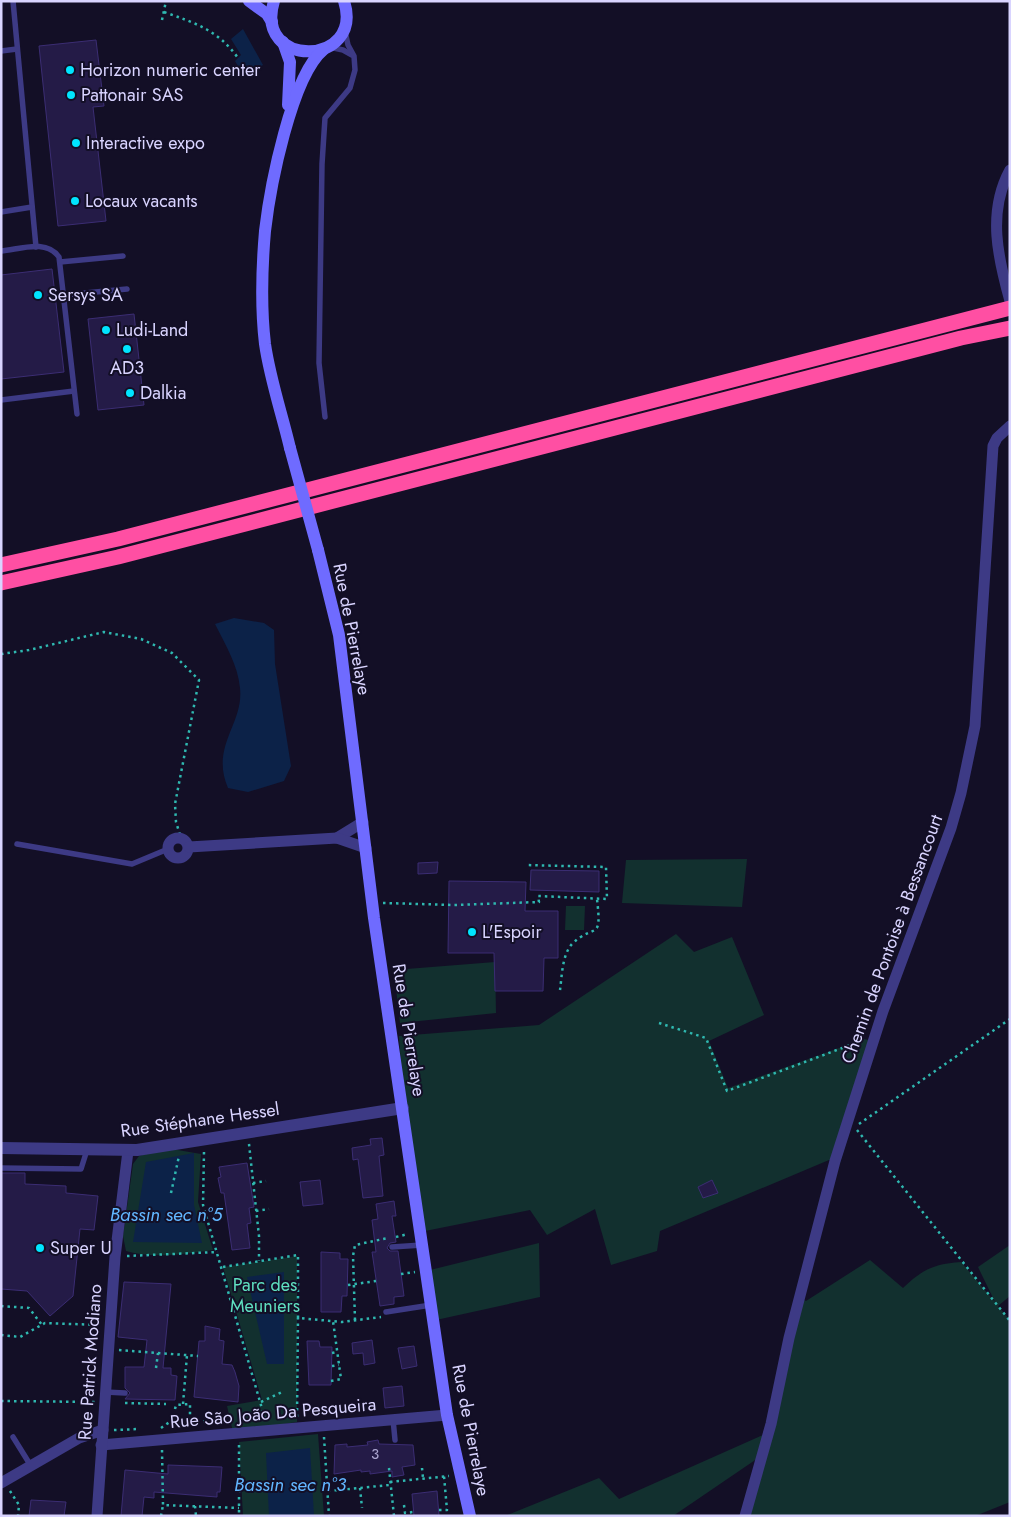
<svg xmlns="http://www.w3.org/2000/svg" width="1011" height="1517" font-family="Jost,sans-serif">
<rect width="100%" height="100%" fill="#130f26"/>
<g fill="#12302f">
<polygon points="747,859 742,907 622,903 626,860"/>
<polygon points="566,906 585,906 584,930 565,930"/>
<polygon points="676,934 694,952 732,937 764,1015 709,1041 728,1088 864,1039 877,1042 840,1163 829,1160 660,1231 657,1251 611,1265 595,1209 547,1235 530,1210 420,1232 405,1123 399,1036 539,1025"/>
<polygon points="495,962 496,1013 400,1023 394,970"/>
<path d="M166,1148L201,1154L198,1202L213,1250C186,1254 153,1259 126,1251L123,1236L133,1164L139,1156Z"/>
<polygon points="539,1243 540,1297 436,1320 426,1271"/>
<path d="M1010,1245V1296L998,1306L1010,1320V1502L975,1516H747L767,1452L673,1516H505L599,1478L619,1499L772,1431L802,1299L806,1301L870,1260L903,1288C923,1269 934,1264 961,1262L995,1302L978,1267Z"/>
<polygon points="297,1256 297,1422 233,1432 227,1406 262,1400 223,1267"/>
<polygon points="318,1434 324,1516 243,1516 239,1442"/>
</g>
<g fill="#0c2248">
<polygon points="243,29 263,65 244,76 235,61 241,55 231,39"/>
<path d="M234,618L264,623L274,630L275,664L291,766L284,781L248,792L228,788C210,746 244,724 240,688C238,665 225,644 215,624Z"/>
<polygon points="194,1153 194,1205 202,1243 133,1242 146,1162"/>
<polygon points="284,1272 284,1364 267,1364 247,1277"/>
<polygon points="310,1448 314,1516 269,1516 266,1453"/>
</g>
<g fill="#241b47" stroke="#3b2d73">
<polygon points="96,40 104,106 93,107 106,221 58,226 39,46"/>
<polygon points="52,269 64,372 1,379 1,275"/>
<polygon points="134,314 144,405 98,410 88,319"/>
<polygon points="438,862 437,873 418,874 418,863"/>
<polygon points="531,870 599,871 599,892 530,890"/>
<polygon points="449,881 526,882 525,911 558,911 558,958 544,958 543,991 495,991 494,953 448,953"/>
<polygon points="382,1138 384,1155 379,1156 383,1196 363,1198 358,1159 353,1160 352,1148 371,1145 370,1139"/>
<polygon points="247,1163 254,1207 249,1208 251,1223 247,1224 250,1248 232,1250 224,1193 221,1193 218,1178 221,1177 219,1167"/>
<polygon points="1,1173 25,1173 25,1184 66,1186 66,1193 98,1196 94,1230 80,1229 73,1296 50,1316 27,1291 1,1289"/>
<polygon points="320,1180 323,1204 303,1206 300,1182"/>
<polygon points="712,1180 718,1193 703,1198 698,1187"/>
<polygon points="394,1201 396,1216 392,1216 396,1242 390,1243 387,1248 390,1251 398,1251 404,1296 394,1297 394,1304 380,1306 372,1252 376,1252 372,1220 378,1219 376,1204"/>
<polygon points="321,1252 340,1253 340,1259 348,1259 347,1296 342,1296 341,1312 321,1312"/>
<polygon points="124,1282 171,1284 163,1368 171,1368 171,1375 177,1376 175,1400 125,1399 130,1393 125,1388 125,1367 144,1367 147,1340 118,1337"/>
<polygon points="205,1326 220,1329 219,1340 224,1341 222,1364 232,1365 235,1372 239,1386 238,1402 194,1397 199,1341 205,1341"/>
<polygon points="372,1340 375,1363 364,1365 363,1353 353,1354 352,1343"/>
<polygon points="307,1341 319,1341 320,1347 332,1347 331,1385 309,1385"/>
<polygon points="414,1346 417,1366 402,1369 398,1348"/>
<polygon points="402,1386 404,1406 385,1408 383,1388"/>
<polygon points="378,1440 379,1444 413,1445 415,1465 402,1467 404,1475 392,1477 392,1471 370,1474 370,1471 361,1472 361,1470 334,1474 335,1445 347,1444 347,1447 368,1445 367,1442"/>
<polygon points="168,1465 222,1467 220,1492 217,1492 217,1497 154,1492 154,1498 144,1497 142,1516 121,1516 125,1470 168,1474"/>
<polygon points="437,1491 439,1516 414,1516 412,1494"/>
<polygon points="31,1500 66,1502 64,1516 29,1516"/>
</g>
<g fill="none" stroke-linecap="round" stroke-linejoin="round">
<g stroke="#2fb8b0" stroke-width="2.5" stroke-dasharray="2.5 4" stroke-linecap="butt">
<path d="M164,12C195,23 218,30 238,58"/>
<polyline points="162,20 166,1"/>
<polyline points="1,654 29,650 104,632 141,639 172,653 199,680 175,804 176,822 181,838"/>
<polyline points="383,903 454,905 539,902 538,896 607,899 606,867 525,865"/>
<path d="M560,990C562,976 562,955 572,944C595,922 602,943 597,899"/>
<polyline points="659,1023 706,1038 727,1091 861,1041"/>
<polyline points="859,1124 1010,1019"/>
<polyline points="857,1130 1010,1321"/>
<polyline points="249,1144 259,1236 259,1261"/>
<polyline points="204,1152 203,1205 265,1419"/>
<polyline points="253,1183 266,1181"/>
<polyline points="171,1193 179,1156"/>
<polyline points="256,1211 269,1209"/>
<polyline points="396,1237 408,1234"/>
<polyline points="127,1256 218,1252"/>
<polyline points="223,1267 298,1255 298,1318 342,1322 381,1317"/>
<polyline points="401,1274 415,1272"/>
<polyline points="348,1285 376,1281"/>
<polyline points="1,1306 29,1308 42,1325"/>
<polyline points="355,1320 353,1256 355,1245 388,1238"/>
<polyline points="1,1335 20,1337 45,1323 99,1325"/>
<polyline points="119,1350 198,1356"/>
<polyline points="332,1353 337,1352"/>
<polyline points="332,1366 339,1365"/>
<polyline points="156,1368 158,1353"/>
<polyline points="331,1381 341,1379 333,1321"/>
<polyline points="1,1401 95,1402"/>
<polyline points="261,1402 284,1391"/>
<polyline points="125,1403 166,1404"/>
<polyline points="183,1404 187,1355"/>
<polyline points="175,1409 176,1405 190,1404 190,1422"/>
<polyline points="297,1417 298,1318"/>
<polyline points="161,1428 174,1419 195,1423 220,1419 231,1421"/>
<polyline points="114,1430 139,1429"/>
<polyline points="324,1437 329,1516"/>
<polyline points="239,1445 239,1516"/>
<polyline points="162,1450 163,1505 239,1508"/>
<polyline points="389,1468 394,1516"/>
<polyline points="422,1468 423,1478"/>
<polyline points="390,1482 449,1476"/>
<polyline points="360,1488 362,1508"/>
<polyline points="10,1491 19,1505 18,1516"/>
<polyline points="328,1491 390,1485"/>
<polyline points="404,1505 405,1513 413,1512"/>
<polyline points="195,1506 196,1516"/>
<polyline points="439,1510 447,1510 444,1476"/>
<polyline points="161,1516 163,1505"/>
</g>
<g stroke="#3d3a85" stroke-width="5.5">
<polyline points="13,1 36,247"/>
<polyline points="329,47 343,50 352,55"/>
<polyline points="1,51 17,49"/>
<polyline points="1,212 32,207"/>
<path d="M1,251C21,249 46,239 59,257L77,414"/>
<polyline points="60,262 123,256"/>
<polyline points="64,295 127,289"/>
<polyline points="1,400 74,391"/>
<polyline points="325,417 319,363 322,164 325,118 350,88 355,70 354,56 348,45 345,31"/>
<polyline points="17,844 132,864 168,849"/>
<polyline points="1,1168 81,1169 87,1150"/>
<polyline points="392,1247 422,1245"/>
<polyline points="386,1312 431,1305"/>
<polyline points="105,1392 125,1393"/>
<polyline points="393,1419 395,1440"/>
<polyline points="13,1437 31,1466"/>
</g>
<g stroke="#3d3a85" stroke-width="11">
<path d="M1010,170C987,212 998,258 1010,301"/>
<circle cx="178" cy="848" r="10"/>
<polyline points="337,838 363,822"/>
<polyline points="189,847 337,838 366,848"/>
<polyline points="101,1445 447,1415"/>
<polyline points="1,1483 79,1438 103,1430"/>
<polyline points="97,1516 115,1257 128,1151"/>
<polyline points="745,1516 771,1424 789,1338 835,1161 883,1011 951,828 961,793 975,726 993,446 997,438 1010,426"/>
</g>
<polyline stroke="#3d3a85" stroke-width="12" points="1,1148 137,1150 403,1108"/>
<g stroke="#6f6bff" stroke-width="12">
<polyline points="249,1 267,14 272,22"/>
<path d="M274,1C253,69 365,67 344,1"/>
<polyline points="283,42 290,62 288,105"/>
<path d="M290,448C282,414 270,379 265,344C261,310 262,266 265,231C270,188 291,76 324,49"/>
<polyline points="318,550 339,635 374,918 447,1415 470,1516"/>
</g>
<g stroke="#ff4fa3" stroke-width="15">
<polyline points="1,565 118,539 1010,308"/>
<polyline points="1,583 118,557 961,338 1010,328"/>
</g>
<polyline stroke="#6f6bff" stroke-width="12" points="290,448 318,550"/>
</g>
<g fill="#00e5ff" stroke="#130f26" stroke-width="2">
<circle cx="70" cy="70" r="5"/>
<circle cx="71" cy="95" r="5"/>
<circle cx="76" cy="143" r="5"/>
<circle cx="75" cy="201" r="5"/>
<circle cx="38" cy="295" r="5"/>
<circle cx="106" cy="330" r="5"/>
<circle cx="127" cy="349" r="5"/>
<circle cx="130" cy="393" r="5"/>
<circle cx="472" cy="932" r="5"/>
<circle cx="40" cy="1248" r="5"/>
</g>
<g text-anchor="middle" stroke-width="4" stroke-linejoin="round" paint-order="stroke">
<g font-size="15" fill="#aca6d1">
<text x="375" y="1459">3</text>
</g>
<g font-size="18" fill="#d9d4ff" stroke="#130f26" text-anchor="start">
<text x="80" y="76">Horizon numeric center</text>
<text x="81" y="101">Pattonair SAS</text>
<text x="86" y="149">Interactive expo</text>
<text x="85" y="207">Locaux vacants</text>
<text x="48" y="301">Sersys SA</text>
<text x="116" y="336">Ludi-Land</text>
<text x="127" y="374" text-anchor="middle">AD3</text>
<text x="140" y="399">Dalkia</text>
<text x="482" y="938">L'Espoir</text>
<text x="50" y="1254">Super U</text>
</g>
<g font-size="18" fill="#d9d4ff" stroke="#130f26">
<text transform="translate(352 629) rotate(79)" y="6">Rue de Pierrelaye</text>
<text transform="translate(892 939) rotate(-70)" y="6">Chemin de Pontoise à Bessancourt</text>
<text transform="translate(409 1030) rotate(81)" y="6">Rue de Pierrelaye</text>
<text transform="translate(200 1120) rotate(-8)" y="6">Rue Stéphane Hessel</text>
<text transform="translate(90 1362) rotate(-86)" y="6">Rue Patrick Modiano</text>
<text transform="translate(273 1413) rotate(-5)" y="6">Rue São João Da Pesqueira</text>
<text transform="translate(471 1430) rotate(79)" y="6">Rue de Pierrelaye</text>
</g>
<g font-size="18" fill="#5fe0c0" stroke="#130f26">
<text x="265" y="1291">Parc des<tspan x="265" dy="21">Meuniers</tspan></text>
</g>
<g font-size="19" font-style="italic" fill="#62b6ff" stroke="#130f26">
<text x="166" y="1221">Bassin sec n°5</text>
<text x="290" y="1491">Bassin sec n°3</text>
</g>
</g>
<rect width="1011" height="1517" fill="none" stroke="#d9d4ff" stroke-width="5"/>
</svg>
